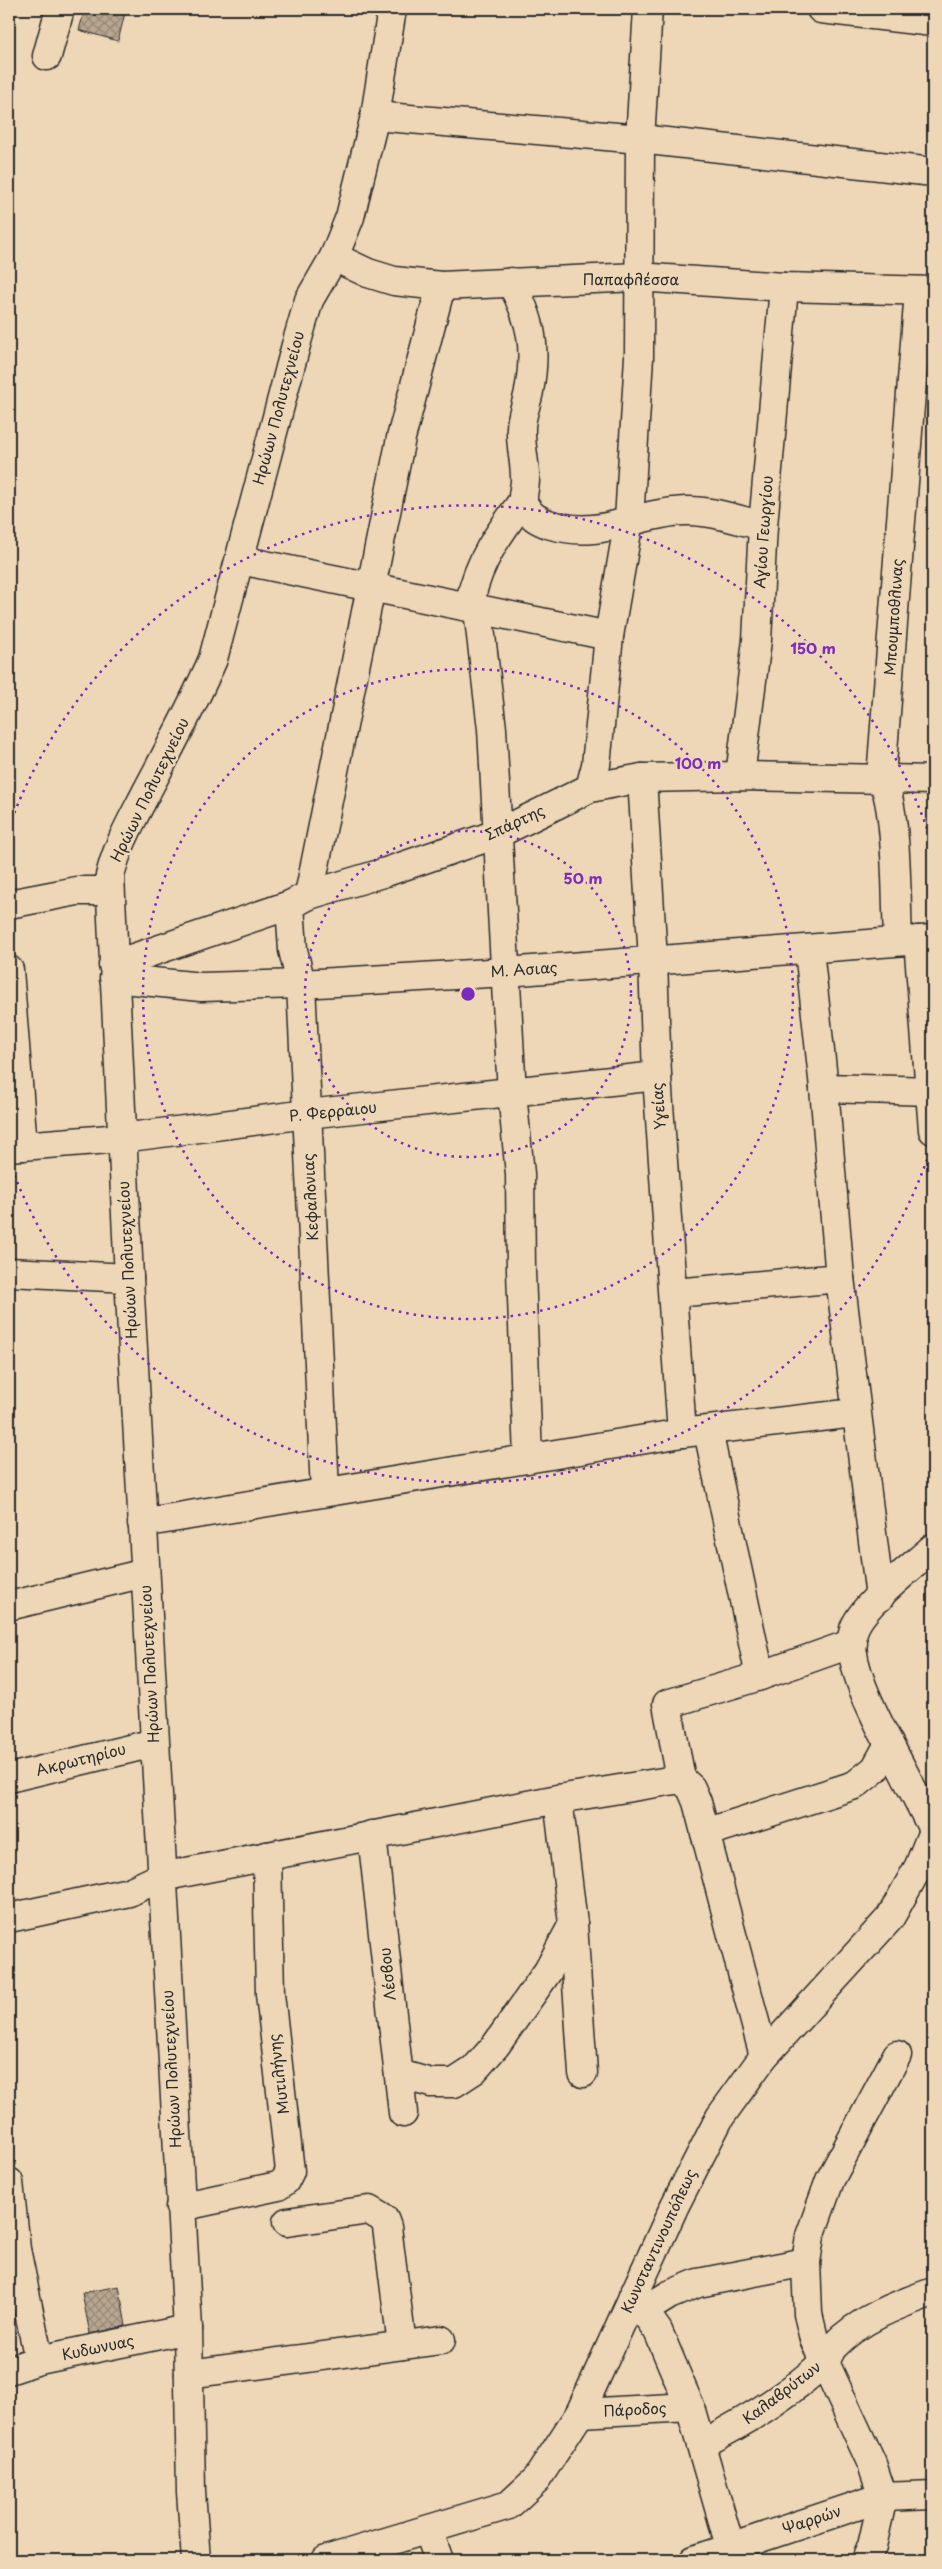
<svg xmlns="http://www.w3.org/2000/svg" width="942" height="2569" font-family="'Playpen Sans',sans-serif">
<defs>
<pattern id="building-cross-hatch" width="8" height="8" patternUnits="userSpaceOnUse" patternTransform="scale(1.25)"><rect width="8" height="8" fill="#b8a790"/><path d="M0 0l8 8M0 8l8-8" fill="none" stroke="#968876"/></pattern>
</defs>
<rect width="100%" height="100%" fill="#eed7b7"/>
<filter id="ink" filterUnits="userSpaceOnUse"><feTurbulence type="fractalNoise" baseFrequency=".02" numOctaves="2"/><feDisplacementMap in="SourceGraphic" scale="10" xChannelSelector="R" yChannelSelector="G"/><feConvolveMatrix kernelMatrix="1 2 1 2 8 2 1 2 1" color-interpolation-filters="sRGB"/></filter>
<g filter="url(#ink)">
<g fill="url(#building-cross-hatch)" stroke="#2b2b2b">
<polygon points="85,9 126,9 118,41 79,30"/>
<polygon points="119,2286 126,2326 90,2334 82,2293"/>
</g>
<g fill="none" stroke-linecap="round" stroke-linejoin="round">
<g stroke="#2b2b2b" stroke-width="31">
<g id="minor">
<polyline points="821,9 933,22"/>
<polyline points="47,56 60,9"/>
<polyline points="375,116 640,139 933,172"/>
<polyline points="334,257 368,273 394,281 441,286 638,277 784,287 933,291"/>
<path d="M511,282C532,321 537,347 529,391C527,403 521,416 521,428C520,444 525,461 525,477C526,487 520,497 525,506C530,516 538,520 548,524C603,541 633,513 685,511C711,510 738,520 763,526"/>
<path d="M522,502C500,532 479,560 471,598L478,610L492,729L512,1093L520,1174L521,1271L528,1459"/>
<polyline points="240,560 609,636"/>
<polyline points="740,776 757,640 763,526 784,287"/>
<polyline points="642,778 653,960 657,1076 682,1433"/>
<polyline points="590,788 596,765 609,636 629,520 639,357 640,139 648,9"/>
<polyline points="309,895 401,438 441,286"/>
<polyline points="9,904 77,891 109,891"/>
<polyline points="290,905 293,950 301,984 325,1491"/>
<polyline points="918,940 933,1130"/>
<path d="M898,941C896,903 898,806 881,777L919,291"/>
<polyline points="809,950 824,1088 840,1278 880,1597"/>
<polyline points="113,965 290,905 309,895 386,872 497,834 590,788 615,783 642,778 740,776 933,780"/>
<polyline points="9,970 23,1146"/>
<polyline points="114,978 201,987 301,984 506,972 933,939"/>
<polyline points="824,1088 933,1091"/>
<polyline points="9,1147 122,1138 307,1114 657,1076"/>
<polyline points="9,1272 129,1278"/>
<polyline points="674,1293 840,1278"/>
<polyline points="708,1431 760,1676"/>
<polyline points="142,1523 682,1433 855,1413"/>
<polyline points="9,1606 145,1573"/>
<polyline points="889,1744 933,1829"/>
<polyline points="9,1778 154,1743"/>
<polyline points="681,1779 667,1704 760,1676 853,1643"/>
<polyline points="558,1799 573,1924 583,2073"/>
<path d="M705,1833L855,1785L875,1769L889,1744C876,1718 844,1659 854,1629C862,1605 913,1566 933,1548"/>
<polyline points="372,1835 403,2113"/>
<polyline points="9,1918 129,1892 161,1877 558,1799 681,1779 691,1788 697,1802 764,2056"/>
<polyline points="399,2074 431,2083 454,2083 474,2070 496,2045 548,1971 573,1924"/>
<polyline points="9,2182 16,2249 39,2360"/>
<polyline points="180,2207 278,2186 285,2181 290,2171 270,1994 267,1856"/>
<polyline points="287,2222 369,2210 384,2219 387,2227 402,2345"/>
<polyline points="633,2296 658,2331 690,2407 734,2560"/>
<polyline points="645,2310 669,2295 698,2283 806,2262"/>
<polyline points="9,2370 39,2360 188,2329"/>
<polyline points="189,2374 441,2340"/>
<polyline points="580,2413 690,2407"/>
<path d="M702,2444C743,2423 789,2395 823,2363C828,2359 829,2352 833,2347C859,2319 899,2304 933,2292"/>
<polyline points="428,2530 439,2560"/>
<path d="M196,2560L191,2492L188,2329L129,1278L110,876C117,845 134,817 148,789C171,746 194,703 213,659L296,345L309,300L334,257L350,217L375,116L392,9"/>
<polyline points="326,2560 509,2505 537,2479 580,2413 675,2205 720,2117 764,2056 890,1918 919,1866 933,1831"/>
<polyline points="694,2560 883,2497 933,2495"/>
<polyline points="866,2560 872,2546 883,2497 872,2464 814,2339 808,2314 806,2262 810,2236 830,2180 897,2055"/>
</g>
</g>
<use href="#minor" stroke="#eed7b7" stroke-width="28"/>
</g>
</g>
<g fill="none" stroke="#7b2cbf" stroke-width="2.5" stroke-dasharray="2.5 5">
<circle cx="468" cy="994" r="163"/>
<circle cx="468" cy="994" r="325"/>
<path d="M932 1145A488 488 0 0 1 9 1161M9 827A488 488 0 0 1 932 843"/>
</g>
<g text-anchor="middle" stroke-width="5" stroke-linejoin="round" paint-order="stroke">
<g font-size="15" fill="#2b2b2b" stroke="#eed7b7">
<text x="631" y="285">Παπαφλέσσα</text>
<text transform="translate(279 408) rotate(-75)" y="5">Ηρώων Πολυτεχνείου</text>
<text transform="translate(764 532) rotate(-86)" y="5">Αγίου Γεωργίου</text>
<text transform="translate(894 617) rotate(-86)" y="5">Μπουμποθλινας</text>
<text transform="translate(150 790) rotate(-64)" y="5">Ηρώων Πολυτεχνείου</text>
<text transform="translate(515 823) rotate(-25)" y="5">Σπάρτης</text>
<text transform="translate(524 970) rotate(-4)" y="5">Μ. Ασιας</text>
<text transform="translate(659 1106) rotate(-94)" y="5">Υγείας</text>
<text transform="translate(333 1112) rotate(-6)" y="5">Ρ. Φερραιου</text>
<text transform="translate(311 1197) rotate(-93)" y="5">Κεφαλονιας</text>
<text transform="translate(128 1260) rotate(-93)" y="5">Ηρώων Πολυτεχνείου</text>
<text transform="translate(150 1664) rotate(-93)" y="5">Ηρώων Πολυτεχνείου</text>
<text transform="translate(81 1760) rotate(-14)" y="5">Ακρωτηρίου</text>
<text transform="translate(388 1974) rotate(-96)" y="5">Λέσβου</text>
<text transform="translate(172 2069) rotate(-93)" y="5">Ηρώων Πολυτεχνείου</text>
<text transform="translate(279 2074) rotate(-97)" y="5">Μυτιλήνης</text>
<text transform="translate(659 2241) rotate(-65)" y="5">Κωνσταντινουπόλεως</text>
<text transform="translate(98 2348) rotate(-12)" y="5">Κυδωνυας</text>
<text transform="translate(782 2393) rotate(-37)" y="5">Καλαβρύτων</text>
<text transform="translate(635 2410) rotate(-3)" y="5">Πάροδος</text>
<text transform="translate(812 2520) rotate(-18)" y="5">Ψαρρών</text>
</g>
</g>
<circle cx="468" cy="994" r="8" fill="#7b2cbf" stroke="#eed7b7" stroke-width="2.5"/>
<g font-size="15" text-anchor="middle" font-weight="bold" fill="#7b2cbf" stroke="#eed7b7" stroke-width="5" stroke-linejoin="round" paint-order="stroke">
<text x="813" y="654">150 m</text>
<text x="698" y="769">100 m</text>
<text x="583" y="884">50 m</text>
</g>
<rect width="942" height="2569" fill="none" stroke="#eed7b7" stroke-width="30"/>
<rect x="15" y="15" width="912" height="2539" fill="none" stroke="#2b2b2b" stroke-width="2" filter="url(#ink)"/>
</svg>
